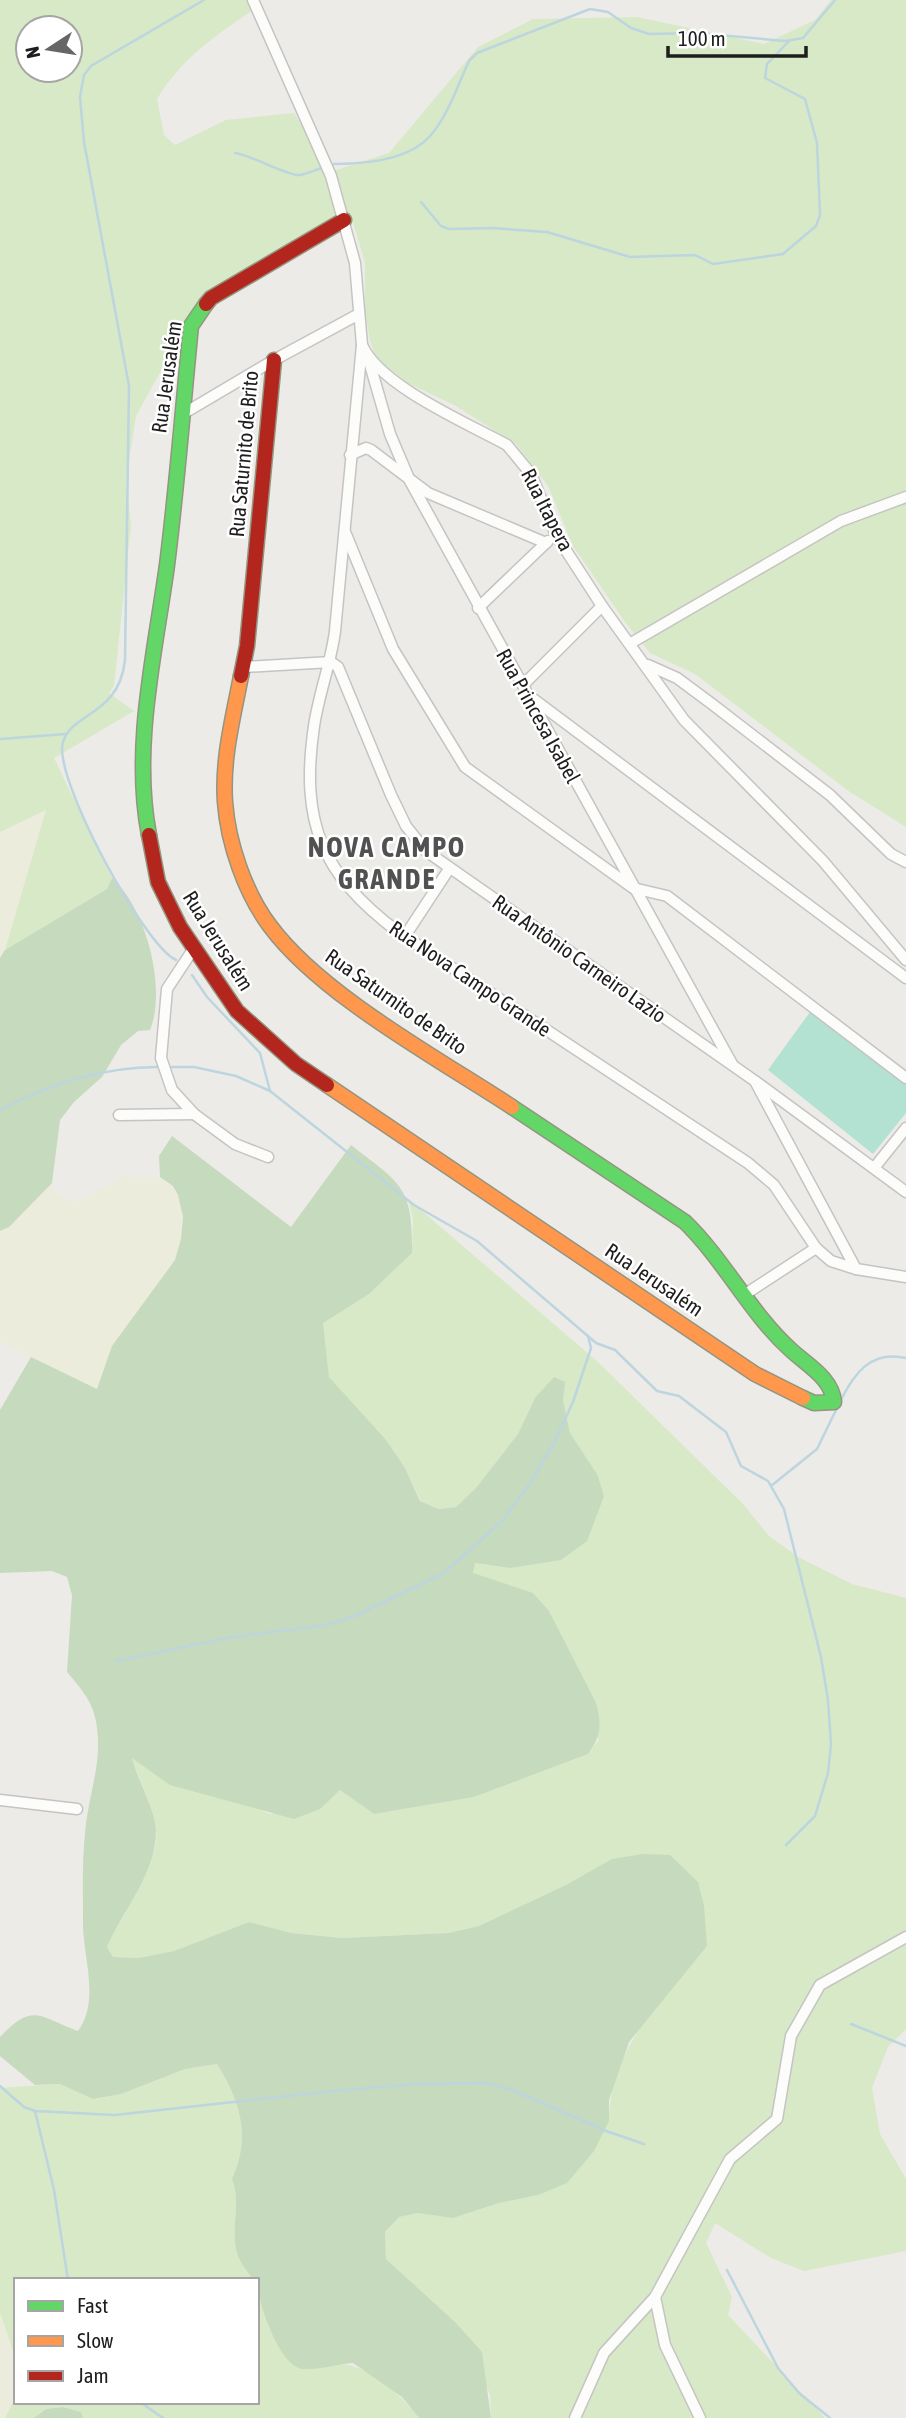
<svg xmlns="http://www.w3.org/2000/svg" width="906" height="2418" font-family="'Asap Condensed',sans-serif">
<rect width="100%" height="100%" fill="#edebe7"/>
<g fill="#ebecdb">
<polygon points="46,809 5,951 0,958 0,832"/>
<polygon points="128,1174 130,1177 160,1177 173,1186 181,1204 181,1239 175,1260 112,1346 96,1390 0,1341 0,1231 9,1227 52,1183 52,1190 76,1203"/>
<polygon points="0,2313 13,2350 15,2398 5,2418 0,2418"/>
</g>
<g fill="#d7e9c7" fill-rule="evenodd">
<path d="M0,0H254L253,10C215,36 181,59 157,99L164,135L175,145L226,120L294,113L333,171L389,153L478,47L533,19L637,17L764,44L815,20L831,0H906V827L850,792L695,674L650,653L625,622L573,546L548,486L516,444L456,406L408,383L386,366L375,354L370,341L365,311V263L353,222L219,289L189,320L136,416L126,479L131,525L114,686L109,693L134,711L54,758L112,878L107,889L5,950L46,810L0,832ZM28,28H70V70H28Z"/>
<path d="M408,1199L598,1362L743,1504L769,1536L800,1558L852,1584L906,1598V2029L888,2047L872,2088L880,2134L906,2179V2251L804,2271L771,2258L715,2223L706,2243L732,2297L728,2315L825,2418H491L490,2394L454,2321L386,2259L385,2232L399,2217L418,2213L453,2218L499,2203L538,2195L609,2121C610,2048 662,1998 707,1946L568,1884L479,1926L447,1933L342,1938L291,1933L249,1922L174,1951L139,1958L113,1957L107,1947C121,1916 161,1863 156,1829C153,1805 139,1780 131,1757L270,1814L320,1809L340,1790L374,1814L474,1797L588,1754L599,1740L485,1577L473,1574L474,1563L510,1568L597,1474L570,1433L563,1400L535,1398L518,1434L476,1488L456,1507L439,1509L421,1501L405,1468L329,1377L323,1323L369,1294L412,1253L413,1219Z"/>
<path d="M217,2064C241,2102 251,2137 232,2179C242,2204 229,2231 238,2256C241,2264 248,2272 253,2280H16V2402H257V2286L336,2364C368,2363 400,2394 419,2418H83L81,2412L63,2407L46,2409L34,2418H5L15,2398L13,2350L0,2313V2088L60,2084L94,2099L121,2094L185,2069Z"/>
</g>
<g fill="#c6dabd">
<path d="M112,878C146,908 167,988 150,1030L138,1031L121,1045L102,1077L74,1102L60,1120L52,1183L9,1227L0,1231V958L5,950L107,889Z"/>
<path d="M172,1136L291,1227L351,1145C401,1184 413,1186 412,1253L369,1294L323,1323L329,1377L386,1440L405,1468L420,1501L439,1509L456,1507L476,1488L518,1434L535,1398L554,1377L565,1382L563,1400L570,1433L597,1474L604,1496L587,1541L561,1560L510,1568L475,1563L473,1573L533,1593L549,1611L596,1703C602,1724 601,1737 588,1754L474,1797L374,1814L340,1790L320,1809L294,1819L170,1785L132,1758C137,1779 156,1811 156,1831C156,1874 123,1910 107,1947L113,1957L139,1958L174,1951L249,1922L291,1933L342,1938L448,1933L479,1926L568,1884L612,1859L643,1854L670,1855L698,1882L704,1906L707,1946L629,2042L609,2100V2121L594,2151L567,2183L538,2195L499,2203L453,2218L418,2213L399,2217L385,2232L386,2259L454,2321L482,2352L491,2418H419L402,2397L353,2363C337,2364 319,2370 303,2369C279,2367 257,2300 257,2280H253C248,2272 241,2264 238,2256C229,2231 242,2204 232,2179C251,2137 241,2102 217,2064L185,2069L121,2094L93,2099L60,2084L35,2085L0,2056V2037C33,2002 38,2016 78,2031C101,2000 82,1955 83,1920C83,1892 82,1862 85,1834C88,1792 105,1760 95,1717C91,1699 78,1685 67,1672L72,1595L67,1577L52,1571L0,1573V1410L31,1357L97,1389L112,1346L175,1260L181,1239L183,1217L178,1195L173,1186L160,1177L159,1156Z"/>
<polygon points="63,2407 81,2412 83,2418 34,2418 46,2409"/>
</g>
<polygon fill="#b4e2d2" points="810,1012 906,1084 906,1113 873,1154 768,1070"/>
<g fill="none" stroke-linecap="round" stroke-linejoin="round">
<g stroke="#bcd5df" stroke-width="2.5">
<path d="M235,153C254,156 287,176 300,175C307,174 315,170 322,168"/>
<path d="M334,164C364,164 410,160 431,135C448,115 458,85 469,61L477,53L590,9L608,12L631,28L649,34L696,33L785,41L803,38L835,0"/>
<polyline points="421,202 441,226 449,229 491,228 547,232 630,257 695,255 713,264 783,254 816,226 820,215 817,143 805,99 765,78 767,64 789,41"/>
<polyline points="0,739 66,734"/>
<path d="M176,960C144,946 52,776 63,742C72,712 119,716 125,660L129,386L84,142L80,97L84,75L91,66L204,0"/>
<polyline points="192,975 207,997 260,1053 270,1091"/>
<polyline points="172,1067 194,1067 236,1076 270,1091 414,1205 477,1241 596,1343 615,1350 657,1391 679,1396 726,1432 741,1466 768,1481 784,1509 821,1657 828,1700 831,1744 828,1773 815,1816 786,1845"/>
<path d="M0,1110C48,1085 103,1067 157,1067"/>
<path d="M840,1402C854,1373 871,1350 906,1358"/>
<polyline points="771,1486 817,1449 837,1408"/>
<polyline points="116,1661 233,1637 327,1625 355,1616 444,1573 502,1521 531,1482 555,1441 573,1402 591,1348 588,1336"/>
<polyline points="851,2024 906,2046"/>
<polyline points="0,2086 24,2107 35,2111 115,2115 334,2091 415,2084 485,2083 510,2089 606,2131 644,2144"/>
<polyline points="35,2111 54,2190 68,2280"/>
<polyline points="727,2270 778,2368 799,2393 830,2418"/>
<polyline points="140,2402 163,2418"/>
</g>
<g stroke="#c5c4c3" stroke-width="13">
<g id="street">
<path d="M253,0L331,176L355,263L362,345C380,386 467,423 507,445L531,474L556,535L602,606L684,720L823,861L906,960"/>
<path d="M362,345L335,631C331,663 319,693 314,726C300,822 321,874 398,932L748,1163L774,1185L816,1248L831,1261L856,1269L906,1277"/>
<polyline points="369,361 390,434 410,481 732,1064"/>
<polyline points="181,415 274,360 359,314"/>
<polyline points="350,455 366,448 371,450 428,493 546,543"/>
<polyline points="345,532 393,649 465,767 633,888 667,896 906,1078"/>
<polyline points="478,608 548,541"/>
<polyline points="631,643 841,521 906,497"/>
<polyline points="648,665 677,678 712,704 830,795 891,854 906,862"/>
<polyline points="244,667 331,662 338,667 391,795 406,826 426,851 755,1081 906,1192"/>
<polyline points="523,685 602,606"/>
<polyline points="532,698 906,978"/>
<polyline points="405,936 449,869"/>
<polyline points="194,948 167,989 161,1058 172,1090 194,1114 235,1144 268,1157"/>
<polyline points="756,1083 856,1269"/>
<polyline points="119,1115 194,1114"/>
<polyline points="874,1168 906,1128"/>
<polyline points="747,1293 816,1248"/>
<polyline points="0,1800 77,1809"/>
<polyline points="655,2297 665,2345 700,2418"/>
<polyline points="575,2418 604,2353 655,2297 730,2159 777,2119 791,2036 820,1985 906,1937"/>
</g>
</g>
<g stroke="#939580" stroke-width="17">
<g id="fast">
<path d="M149,835C132,747 155,653 167,565C177,486 183,406 191,326L206,304"/>
<path d="M512,1107L685,1222C725,1261 750,1313 791,1350C807,1365 832,1378 834,1402L814,1403L803,1398"/>
</g>
</g>
<g stroke="#939580" stroke-width="17">
<g id="slow">
<path d="M241,676C233,718 222,759 225,802C228,843 245,893 270,926C321,995 439,1059 512,1107"/>
<polyline points="327,1085 755,1374 803,1398"/>
</g>
</g>
<g stroke="#939580" stroke-width="17">
<g id="jam">
<polyline points="206,304 211,298 344,220"/>
<polyline points="241,676 247,646 274,360"/>
<polyline points="149,835 158,882 180,927 237,1011 296,1064 327,1085"/>
</g>
</g>
<use href="#street" stroke="#fcfcfb" stroke-width="10"/>
<use href="#fast" stroke="#63d668" stroke-width="14"/>
<use href="#slow" stroke="#ff974d" stroke-width="14"/>
<use href="#jam" stroke="#b3261e" stroke-width="14"/>
</g>
<g text-anchor="middle" stroke-width="5" stroke-linejoin="round" paint-order="stroke">
<g font-size="21" fill="#1e1e1e" stroke="#fff">
<text transform="translate(167 377) rotate(-82)" y="7">Rua Jerusalém</text>
<text transform="translate(244 454) rotate(-85)" y="7">Rua Saturnito de Brito</text>
<text transform="translate(547 510) rotate(63)" y="7">Rua Itapera</text>
<text transform="translate(538 716) rotate(61)" y="7">Rua Princesa Isabel</text>
<text transform="translate(218 941) rotate(58)" y="7">Rua Jerusalém</text>
<text transform="translate(579 959) rotate(35)" y="7">Rua Antônio Carneiro Lazio</text>
<text transform="translate(470 979) rotate(34)" y="7">Rua Nova Campo Grande</text>
<text transform="translate(396 1002) rotate(35)" y="7">Rua Saturnito de Brito</text>
<text transform="translate(654 1280) rotate(34)" y="7">Rua Jerusalém</text>
</g>
<g font-size="28" font-weight="bold" letter-spacing="2" fill="#515151" stroke="#fff">
<text x="387" y="857">NOVA CAMPO<tspan x="387" dy="32">GRANDE</tspan></text>
</g>
</g>
<rect x="14" y="2278" width="245" height="126" fill="#ffffff" stroke="#a5a5a5" stroke-width="2"/>
<rect x="28" y="2301" width="35" height="10" fill="#63d668" stroke="#a5a5a5" stroke-width="2"/>
<text x="77" y="2313" font-size="21" fill="#1e1e1e">Fast</text>
<rect x="28" y="2336" width="35" height="10" fill="#ff974d" stroke="#a5a5a5" stroke-width="2"/>
<text x="77" y="2348" font-size="21" fill="#1e1e1e">Slow</text>
<rect x="28" y="2371" width="35" height="10" fill="#b3261e" stroke="#a5a5a5" stroke-width="2"/>
<text x="77" y="2383" font-size="21" fill="#1e1e1e">Jam</text>
<g transform="translate(49 49) rotate(258)"><circle r="33" fill="#ffffff" stroke="#a5a5a5" stroke-width="2"/>
<path d="M0-5L12 26L0 18L-12 26Z" fill="#666664"/>
<text y="-10" font-size="19" font-weight="bold" text-anchor="middle" fill="#1e1e1e">N</text>
</g>
<path d="M668 46v10h138v-10" fill="none" stroke="#1e1e1e" stroke-width="3.5"/>
<text x="678" y="46" font-size="21" fill="#1e1e1e" stroke="#ffffff" stroke-width="5" paint-order="stroke">100 m</text>
</svg>
